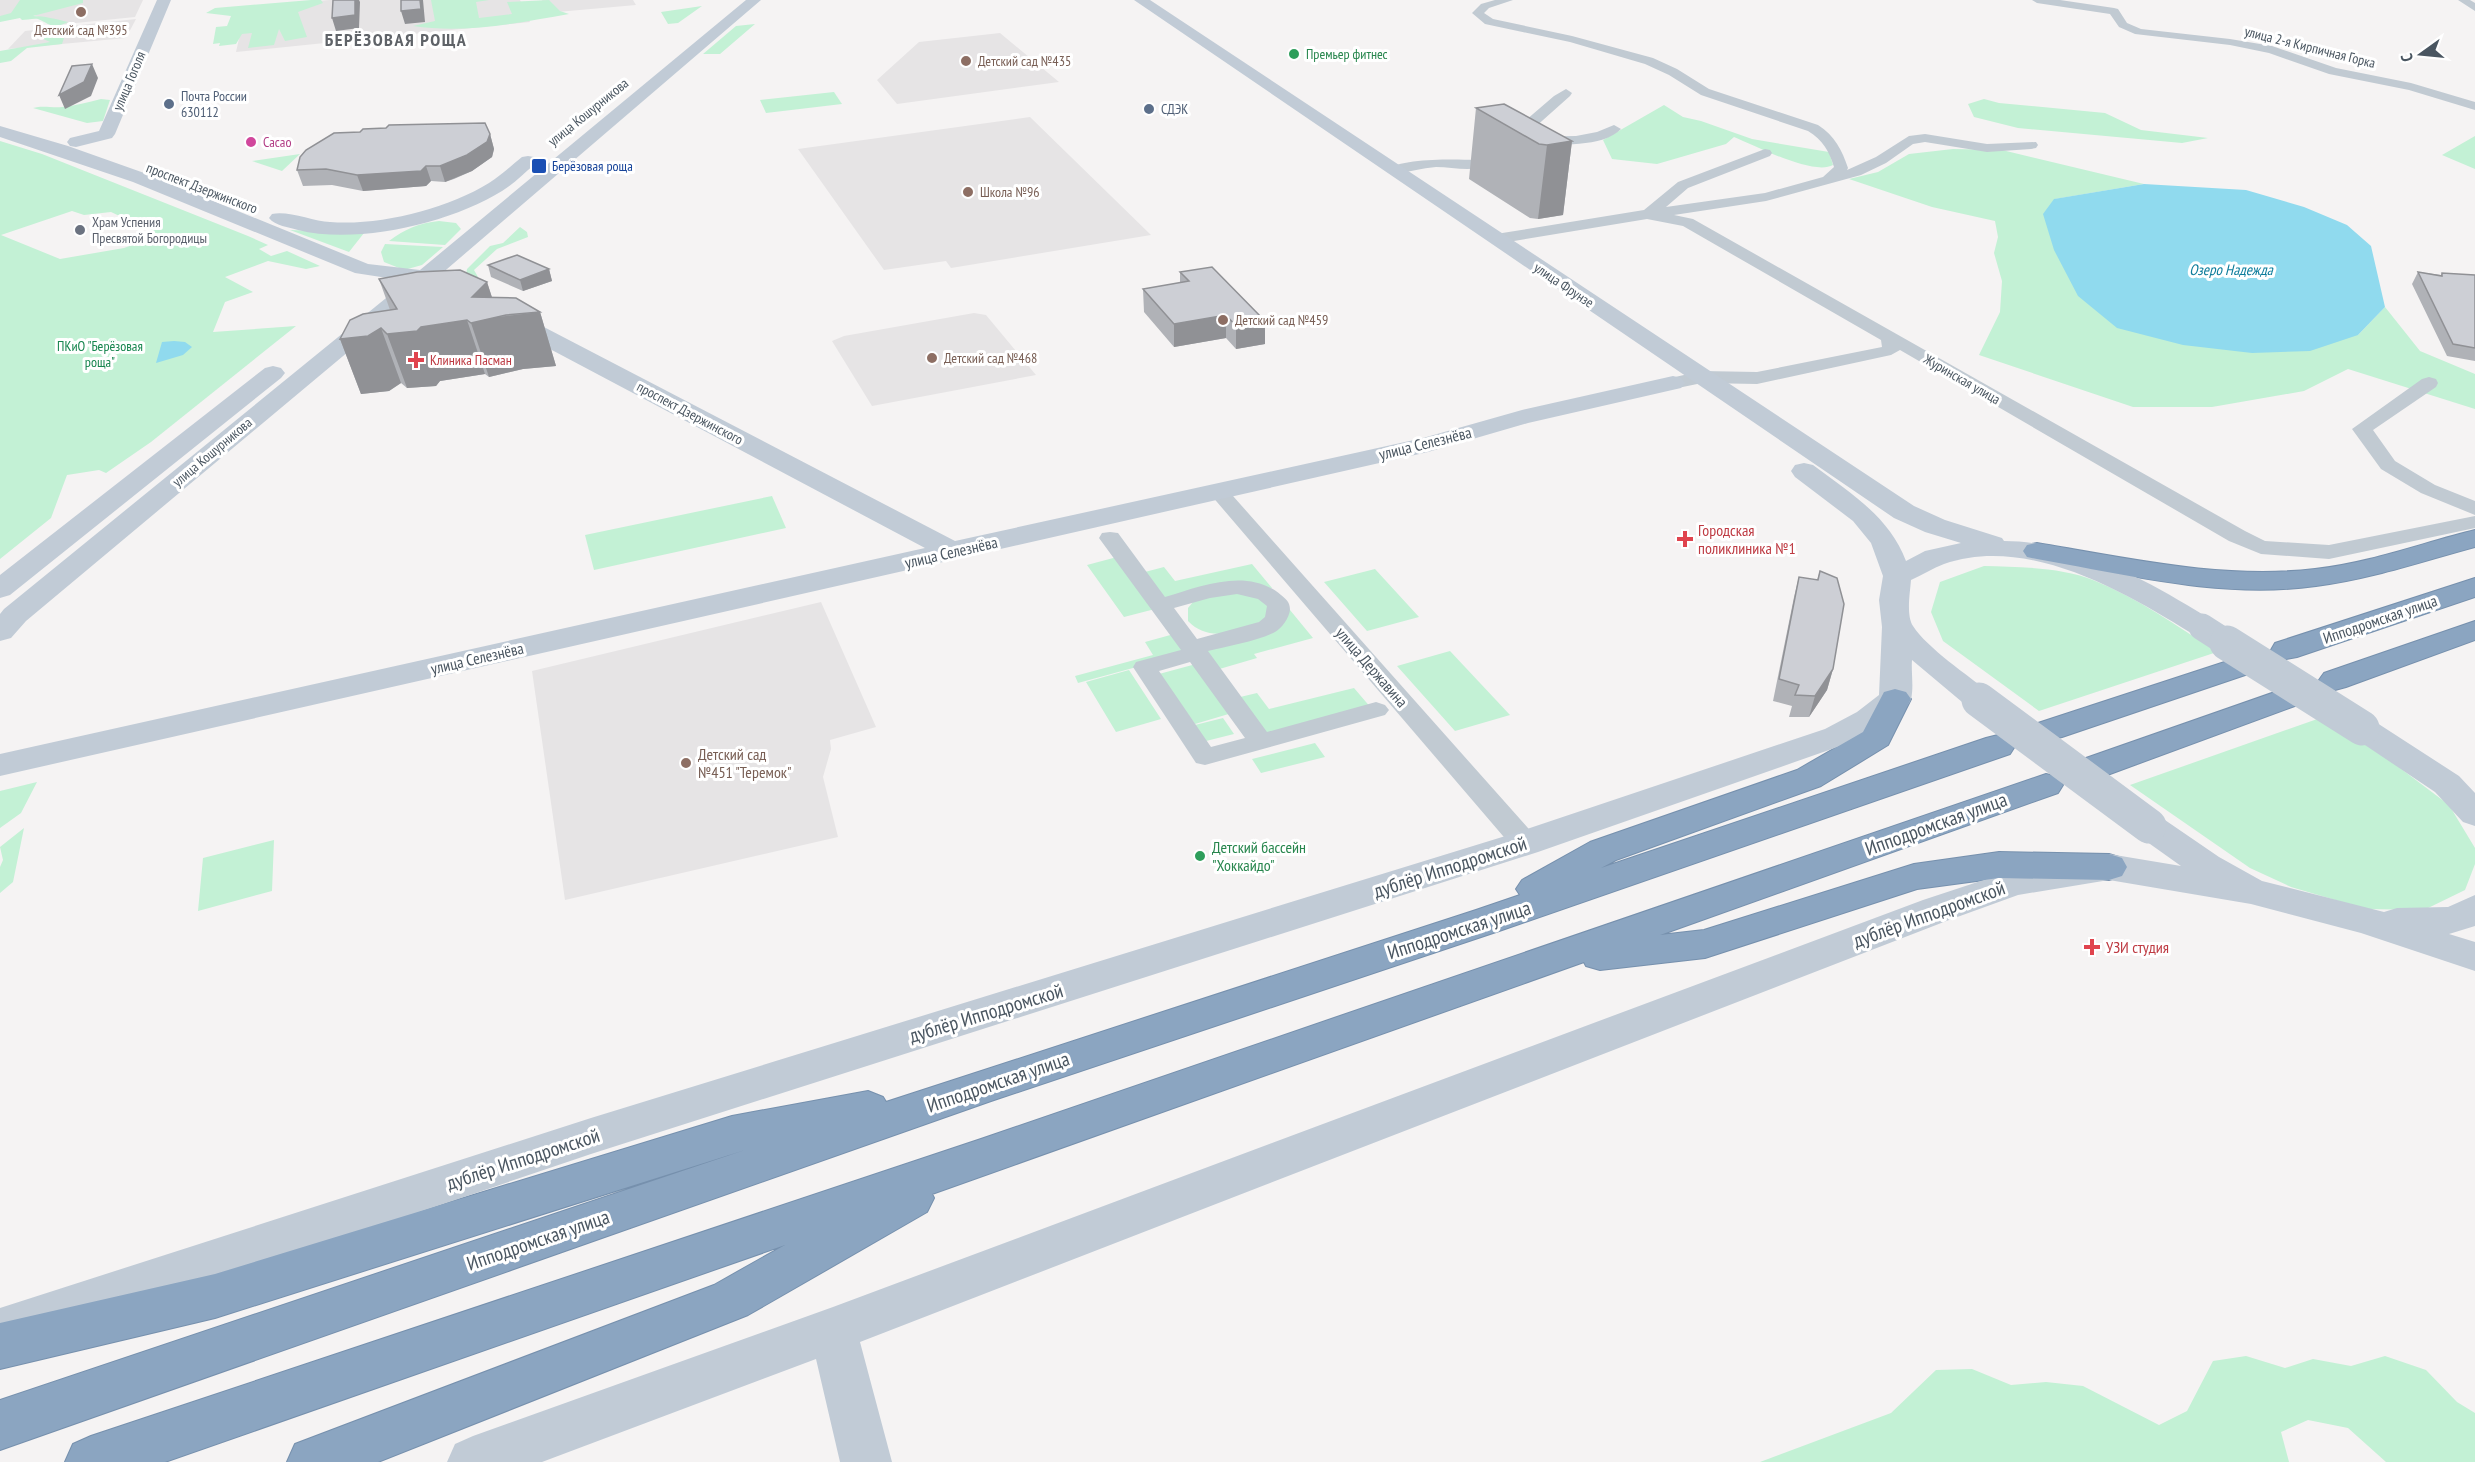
<svg xmlns="http://www.w3.org/2000/svg" width="2475" height="1462" font-family="'PT Sans Narrow',sans-serif">
<style>
.education{fill:#e6e4e5}
.green{fill:#c3f1d5;fill-rule:evenodd}
.water{fill:#90daee}
.lines{fill:none;stroke-linecap:round;stroke-linejoin:round}
.highway-casing{stroke:#7690ad;stroke-width:2}
.street{fill:#c1cad2;fill-rule:evenodd}
.secondary{fill:#c1cbd6;fill-rule:evenodd}
.highway{fill:#8ba5c1;fill-rule:evenodd}
.secondary-bridge-far1{stroke:#c1cbd6;stroke-width:27}
.secondary-bridge{stroke:#c1cbd6;stroke-width:35}
.wall{fill:#b0b2b7}
.shaded-wall{fill:#909195}
.building{fill:#cdcfd5;stroke:#909195;stroke-width:1.5}
.education-dot{fill:#8d6e63;stroke:#fff;stroke-width:2}
.leisure-dot{fill:#2e9e5b;stroke:#fff;stroke-width:2}
.service-dot{fill:#5c6f8a;stroke:#fff;stroke-width:2}
.hotel-dot{fill:#d1479c;stroke:#fff;stroke-width:2}
.transit-dot{fill:#1a4fb4;stroke:#fff;stroke-width:2}
.worship-dot{fill:#6b7280;stroke:#fff;stroke-width:2}
.health-dot{fill:#e0444e;stroke:#fff;stroke-width:2}
.labels{text-anchor:middle;stroke-width:6;stroke-linejoin:round;paint-order:stroke}
.far-education-label{font-size:14px;fill:#785e54;stroke:#fff;text-anchor:start}
.far-street-label{font-size:14px;fill:#4a5661;stroke:#fff}
.far-leisure-label{font-size:14px;fill:#27864d;stroke:#fff;text-anchor:start}
.far-service-label{font-size:14px;fill:#4e5e75;stroke:#fff;text-anchor:start}
.far-hotel-label{font-size:14px;fill:#b23c85;stroke:#fff;text-anchor:start}
.far-transit-label{font-size:14px;fill:#164399;stroke:#fff;text-anchor:start}
.far-worship-label{font-size:14px;fill:#5b616d;stroke:#fff;text-anchor:start}
.far-park-label{font-size:14px;fill:#17864f;stroke:#fff}
.far-health-label{font-size:14px;fill:#be3a42;stroke:#fff;text-anchor:start}
.far-water-label{font-size:15px;font-style:italic;fill:#0c7c9b;stroke:#fff}
.street-label{font-size:16px;fill:#4a5661;stroke:#fff}
.health-label{font-size:16px;fill:#be3a42;stroke:#fff;text-anchor:start}
.education-label{font-size:16px;fill:#785e54;stroke:#fff;text-anchor:start}
.leisure-label{font-size:16px;fill:#27864d;stroke:#fff;text-anchor:start}
.far-district-label{font-size:18px;font-weight:bold;letter-spacing:1.5px;fill:#5f6368;stroke:#fff}
.near-street-label{font-size:20px;fill:#4a5661;stroke:#fff}
</style>
<rect width="100%" height="100%" fill="#f5f3f3"/>
<!-- education -->
<path class="education" d="M0,0H143L135,17L56,25L32,14L0,20Z
M329,0H520L530,22L236,52L246,8Z
M542,0H633L636,5L546,13Z
M136,19L126,38L8,49L25,31Z
M1000,33L1059,82L897,104L877,80L919,42Z
M1030,117L1151,235L951,268L946,261L884,270L798,149Z
M974,313L986,315L1036,375L872,406L832,341L844,336Z
M821,602L876,727L830,740L831,749L823,777L838,837L565,900L532,671Z"/>
<!-- green -->
<path class="green" d="M20,0H83V3L33,16C44,16 56,19 68,22C52,30 50,24 38,19C34,18 26,20 22,20L20,18L0,22V16L11,13Z
M311,0H321L323,3L298,12L307,37L285,41L279,29L274,45L248,48L252,33L242,34L236,44L219,46L220,43L213,44L216,27L227,26L231,16L206,13L215,8Z
M431,0H489L476,2L479,18L512,14L507,2L549,0L560,11L569,14C518,23 464,34 413,26L435,21Z
M702,6L678,23L668,24L661,12Z
M755,24L720,54H703L736,26Z
M51,35H65L62,44L27,48L11,61L0,63V51L50,42L39,37Z
M834,92L842,104L766,113L760,100Z
M101,99L110,100L103,121L87,123L33,108C43,105 51,108 62,107C75,106 88,102 101,99Z
M1984,99L1999,103L2105,113L2141,130L2208,138L2182,143L2018,128L1974,117L1968,104Z
M1664,105L1683,117L1701,121L1752,139L1829,152L1833,165C1813,176 1756,146 1734,137L1726,144L1657,164L1612,159L1603,140Z
M2475,136V169L2442,155Z
M0,141L42,154L248,236L268,245L259,249L271,256L287,251L320,266L306,269L268,261L225,277L253,292L225,302L213,332L296,326L151,442L106,473L99,470L67,475L51,518L0,559ZM72,211L84,215L111,212L160,235L124,248L60,259L1,235Z
M1953,149L2002,150L2144,184L2055,199L2358,335L2385,307L2420,351L2475,374V409L2348,369L2304,391L2212,407H2133L1979,355L2000,312L2002,281L1994,253L1998,237L1995,221L1932,207L1849,179L1878,172L1909,154Z
M300,154L282,171L252,161Z
M439,221L456,223L461,229L445,245L389,241C405,229 419,223 439,221Z
M520,227L527,232L528,237L497,249L474,270L478,277L470,279L466,275L467,269L490,246L503,243Z
M290,230L364,233L349,252Z
M385,244L443,247L422,265L404,270L384,262L381,252Z
M772,496L786,528L594,570L585,535Z
M1117,557L1155,609L1124,617L1087,565Z
M1252,564L1272,588L1162,601L1141,573L1164,567L1175,581Z
M1984,566C2018,567 2061,567 2093,580C2138,598 2177,626 2217,652L2039,711L1943,641L1931,612L1940,582Z
M1375,569L1419,617L1367,631L1324,582Z
M1226,591L1267,598L1270,618C1244,628 1212,646 1188,621V608L1193,602Z
M1290,610L1313,638L1254,654L1257,658L1216,670L1198,652Z
M1174,634L1188,653L1078,683L1075,676L1153,655L1145,642Z
M1450,651L1510,715L1455,731L1397,666Z
M1196,664L1232,713L1195,724L1159,674Z
M1129,670L1161,719L1116,732L1086,682Z
M1354,688L1372,709L1263,740L1236,698L1257,693L1269,709Z
M2323,717L2392,762L2449,805L2475,848V864L2465,890L2424,910L2366,909L2291,887L2250,868L2130,785Z
M1223,718L1234,734L1206,741L1195,725Z
M1315,743L1325,757L1261,773L1252,759Z
M37,782L21,813L0,828V791Z
M24,828L13,882L0,893V867L3,860L0,847Z
M274,840L272,891L198,911L203,858Z
M2246,1356L2285,1368L2313,1359L2351,1366L2385,1356L2426,1370L2457,1402L2475,1413V1462H2386L2348,1428L2308,1420L2281,1432L2289,1462H1760L1891,1413L1936,1370L1972,1369L2011,1385L2046,1382L2083,1386L2159,1425L2187,1411L2213,1361Z"/>
<!-- water -->
<path class="water" d="M2144,184L2246,190L2304,207L2347,225L2371,246L2385,307L2358,335L2310,351L2252,353L2183,345L2117,328L2078,296L2054,250L2043,214L2054,199Z
M174,341L185,342L192,347L183,355L156,363L162,342Z"/>
<g class="lines">
<!-- highway casing -->
<g class="highway-casing">
<path id="highway" d="M2475,530V547C2423,561 2371,579 2316,586C2223,599 2128,575 2037,559L2027,557L2023,551L2027,545L2037,543C2128,558 2222,580 2315,569C2370,563 2422,543 2475,530Z
M2475,578V597L2297,657L2286,659L2275,657L2271,650L2275,643Z
M2475,621V640L2346,687L2335,690L2324,687L2319,680L2324,673Z
M2243,656L2254,658L2259,665L2254,672L2062,737L2050,740L2038,737L2034,730L2038,723Z
M2292,686L2303,689L2308,696L2303,703L2110,774L2098,777L2086,774L2081,766L2086,758Z
M1895,689L1906,692L1911,699L1888,745L1821,786L1616,860L1601,868L1986,738L1998,735L2010,738L2015,746L2010,754L1502,930L991,1101L0,1450V1400L745,1150L215,1318L0,1369V1323L215,1274L732,1116L868,1091L883,1097L886,1102L1476,910L1520,895L1516,889L1522,880L1590,842L1797,770L1863,732L1884,692Z
M2046,774L2058,777L2063,785L2058,793L1660,935L1704,930L1914,864L1999,852L2109,854L2122,858L2127,867L2122,876L2109,880L1999,878L1917,889L1705,958L1600,970L1586,966L1584,962L932,1194L934,1198L927,1212L748,1315L378,1462H287L295,1444L714,1285L785,1245L165,1462H65L73,1444L91,1436L981,1139Z"/>
</g>
<!-- street -->
<path class="street" d="M1495,0H1513L1489,8L1484,13L1493,19L1572,36L1653,58L1677,69L1709,89L1818,125C1835,136 1842,150 1848,168L1847,170L1876,157L1909,136L1925,134L1987,144L2036,142L2038,145L2036,148L2031,149L1987,152L1925,142L1913,144L1886,163L1861,175L1766,201L1674,215L1693,219L2245,531L2265,541L2329,545L2475,516V528L2329,559L2261,554L2229,541L1900,350L1891,355L1757,384L1702,383L1673,389L1666,387L1664,383L1666,379L1702,371L1757,372L1882,347L1881,340L1683,226L1647,219L1496,244L1488,239L1496,234L1644,210L1678,182L1765,149L1770,150L1772,153L1770,156L1688,188L1666,207L1765,193L1823,177L1834,167C1829,151 1823,140 1808,131L1701,95L1669,75L1645,64L1570,42L1485,24L1472,13L1481,4Z
M2032,0H2060L2114,8L2118,9L2127,23L2141,29L2230,39L2272,46L2336,68L2411,83L2475,102V110L2409,90L2329,74L2269,53L2230,45L2135,34L2119,27L2110,14L2037,3Z
M2458,0H2470L2475,3V11Z
M1566,89L1572,93L1570,96L1524,137L1576,136L1597,132L1614,125L1621,129C1603,148 1557,144 1533,145C1523,145 1513,147 1504,145L1502,142L1504,139L1554,96Z
M1497,144L1502,145L1504,148C1500,152 1483,167 1479,168C1465,171 1450,167 1436,167C1422,168 1408,172 1394,174L1387,170C1399,158 1455,159 1474,160L1481,151Z
M2429,377L2436,379L2438,383L2436,387L2373,430L2395,461L2435,485L2475,501V515L2421,493L2381,469L2352,429L2422,379Z
M1218,485L1225,487L1535,836L1539,843L1535,850L1525,853L1515,850L1211,495L1208,491L1211,487Z
M1110,532L1118,533L1165,597C1201,586 1248,567 1281,595C1286,599 1290,602 1290,610C1289,618 1282,628 1275,632C1257,641 1228,646 1208,651L1267,732L1376,702L1385,705L1389,710L1385,715L1205,765L1196,763L1133,667L1136,662L1181,650L1099,538L1102,533ZM1237,594L1258,599L1267,606L1265,617L1259,622L1197,639L1174,608L1210,598ZM1190,662L1245,738L1211,747L1159,671Z"/>
<!-- secondary -->
<path class="secondary" d="M157,0H171L115,134L112,138L76,147L70,146L67,142L70,138L99,131Z
M746,0H761L440,275L450,278L453,283L450,288L442,289L428,285L26,621L11,638L0,641V614L4,609L407,281L355,273L133,182L0,137V126L68,146L147,174L368,264L420,270Z
M1134,0H1150L1914,506L1945,520L2002,538L2004,541C2068,541 2134,573 2187,605C2198,612 2210,617 2217,627L2213,633L2202,636L2191,633C2123,591 2027,535 1944,564C1933,568 1922,575 1911,580C1910,593 1906,615 1913,626C1927,648 1969,676 1990,693L1995,700L1990,707L1979,710L1968,707L1912,660C1911,671 1914,688 1911,699C1906,715 1863,735 1849,743L1538,852L591,1154L0,1354V1308L591,1118L1512,834L1825,729L1857,712L1879,695L1882,627L1879,600L1883,576L1871,543L1853,521L1795,477L1791,471L1795,465L1804,463L1813,465C1850,493 1889,516 1906,561L1925,551L1961,543L1925,532L1894,518Z
M528,156L534,157L537,161L534,165C524,173 514,184 502,191C451,223 357,245 298,230C289,227 275,226 269,218L272,214C287,210 313,221 330,222C380,226 447,209 489,183C501,175 511,166 522,157Z
M509,311L517,313L955,541L1423,438L1522,410L1673,376L1681,378L1685,383L1681,388L1528,423L1428,452L0,776V754L925,548L501,323L498,318L501,313Z
M273,366L281,368L285,373L281,378L10,595L0,598V575L265,368Z
M2362,718L2374,721L2459,776L2475,793V826L2463,822L2435,792L2350,735L2346,728L2350,721Z
M2149,814L2162,818L2219,857L2262,881L2384,912L2397,908L2448,907L2475,895V926L2449,934L2475,942V971L2361,933L2251,904L2109,880L2018,895L1949,920L860,1342L892,1462H840L816,1359L542,1462H447L455,1444L473,1436L833,1307L1923,900L2014,870L2109,854L2181,866L2136,834L2131,826L2136,818Z"/>
<!-- highway -->
<use href="#highway" class="highway"/>
<!-- secondary-bridge-far1 -->
<path class="secondary-bridge-far1" d="M2202,627L2230,645"/>
<!-- secondary-bridge -->
<path class="secondary-bridge" d="M2227,643L2362,728
M1979,700L2149,826"/>
</g>
<!-- wall -->
<path class="wall" d="M1476,108L1572,141L1563,215L1538,219L1530,218L1469,179Z
M490,134L494,149L492,157L472,171L454,179L445,182L431,181L426,186L363,191L332,185L303,186L297,170Z
M488,265L549,269L552,281L523,291L491,277Z
M1180,272L1265,344L1236,349L1226,338L1174,347L1144,312L1143,289L1180,283Z
M2418,272L2441,275L2442,273L2475,275V361L2447,356L2412,284Z
M379,279L487,282L492,297L540,312L556,366L523,369L489,377L485,374L440,381L436,386L407,388L401,383L389,391L361,394L340,339L390,310Z
M1820,571L1833,669L1827,690L1809,717H1789L1792,706L1773,701L1794,597L1799,577L1817,580Z"/>
<!-- shaded-wall -->
<path class="shaded-wall" d="M355,0H359L360,2L359,28L336,31L332,18Z
M420,0H423L425,22L405,24L401,11Z
M92,64L98,78L91,96L65,109L59,95Z
M490,134L494,149L492,157L472,171L445,182L440,166Z
M1572,141L1563,215L1538,219L1547,145Z
M426,166L431,181L426,186L363,191L357,175Z
M549,269L552,281L523,291L520,280Z
M487,282L498,317L540,312L556,366L523,369L489,377L471,323L472,297Z
M1226,315V338L1174,347V324Z
M467,320L485,374L440,381L436,386L407,388L387,334L421,327Z
M1265,321V344L1236,349V326Z
M381,328L401,383L389,391L361,394L340,339Z
M1833,669L1827,690L1809,717L1815,696Z"/>
<!-- building -->
<path class="building" d="M333,0H355V15L332,18Z
M401,0H420L421,9L401,11Z
M92,64L84,82L59,95L72,66Z
M1504,104L1572,141L1547,145L1539,144L1476,108Z
M485,123L490,134L487,142L467,155L440,166H426L421,171L357,175L326,169L297,170L300,157L306,150L334,133L360,132L363,129L386,128L389,125Z
M517,255L549,269L520,280L488,265Z
M1212,267L1265,321L1236,326L1226,315L1174,324L1143,289L1189,281L1180,272Z
M460,270L487,282L472,297L516,298L540,312L506,315L471,323L467,320L421,327L417,331L387,334L381,328L368,336L340,339L350,320L363,314L397,309L379,279L417,272Z
M2418,272L2442,276V273L2475,275V348L2453,344Z
M1820,571L1837,578L1844,604L1833,669L1815,696L1795,695L1799,685L1779,679L1799,577L1818,580Z"/>
<!-- markers -->
<g class="education-dot">
<circle cx="81" cy="12" r="6"/>
<circle cx="966" cy="61" r="6"/>
<circle cx="968" cy="192" r="6"/>
<circle cx="1223" cy="320" r="6"/>
<circle cx="932" cy="358" r="6"/>
<circle cx="686" cy="763" r="6"/>
</g>
<g class="leisure-dot">
<circle cx="1294" cy="54" r="6"/>
<circle cx="1200" cy="856" r="6"/>
</g>
<g class="service-dot">
<circle cx="169" cy="104" r="6"/>
<circle cx="1149" cy="109" r="6"/>
</g>
<circle class="hotel-dot" cx="251" cy="142" r="6"/>
<rect class="transit-dot" x="531" y="158" width="16" height="16" rx="3"/>
<circle class="worship-dot" cx="80" cy="230" r="6"/>
<g class="health-dot">
<path d="M413 351h6v6h6v6h-6v6h-6v-6h-6v-6h6z"/>
<path d="M1682 530h6v6h6v6h-6v6h-6v-6h-6v-6h6z"/>
<path d="M2089 938h6v6h6v6h-6v6h-6v-6h-6v-6h6z"/>
</g>
<g class="labels">
<!-- far-education labels -->
<g class="far-education-label">
<text x="81" y="35" text-anchor="middle">Детский сад №395</text>
<text x="978" y="66">Детский сад №435</text>
<text x="980" y="197">Школа №96</text>
<text x="1235" y="325">Детский сад №459</text>
<text x="944" y="363">Детский сад №468</text>
</g>
<!-- far-street labels -->
<g class="far-street-label">
<text transform="translate(2310 47) rotate(14)" y="5">улица 2-я Кирпичная Горка</text>
<text transform="translate(129 81) rotate(-67)" y="5">улица Гоголя</text>
<text transform="translate(588 112) rotate(-39)" y="5">улица Кошурникова</text>
<text transform="translate(202 188) rotate(21)" y="5">проспект Дзержинского</text>
<text transform="translate(1564 285) rotate(34)" y="5">улица Фрунзе</text>
<text transform="translate(1962 379) rotate(30)" y="5">Журинская улица</text>
<text transform="translate(690 413) rotate(28)" y="5">проспект Дзержинского</text>
<text transform="translate(212 452) rotate(-40)" y="5">улица Кошурникова</text>
</g>
<!-- far-leisure labels -->
<g class="far-leisure-label">
<text x="1306" y="59">Премьер фитнес</text>
</g>
<!-- far-service labels -->
<g class="far-service-label">
<text x="181" y="101">Почта России<tspan x="181" dy="16">630112</tspan></text>
<text x="1161" y="114">СДЭК</text>
</g>
<!-- far-hotel labels -->
<g class="far-hotel-label">
<text x="263" y="147">Cacao</text>
</g>
<!-- far-transit labels -->
<g class="far-transit-label">
<text x="552" y="171">Берёзовая роща</text>
</g>
<!-- far-worship labels -->
<g class="far-worship-label">
<text x="92" y="227">Храм Успения<tspan x="92" dy="16">Пресвятой Богородицы</tspan></text>
</g>
<!-- far-park labels -->
<g class="far-park-label">
<text x="100" y="351">ПКиО "Берёзовая<tspan x="100" dy="16">роща"</tspan></text>
</g>
<!-- far-health labels -->
<g class="far-health-label">
<text x="430" y="365">Клиника Пасман</text>
</g>
<!-- far-water labels -->
<g class="far-water-label">
<text x="2231" y="275">Озеро Надежда</text>
</g>
<!-- street labels -->
<g class="street-label">
<text transform="translate(1425 443) rotate(-14)" y="6">улица Селезнёва</text>
<text transform="translate(951 552) rotate(-13)" y="6">улица Селезнёва</text>
<text transform="translate(2380 619) rotate(-19)" y="6">Ипподромская улица</text>
<text transform="translate(477 658) rotate(-13)" y="6">улица Селезнёва</text>
<text transform="translate(1372 667) rotate(49)" y="6">улица Державина</text>
</g>
<!-- health labels -->
<g class="health-label">
<text x="1698" y="536">Городская<tspan x="1698" dy="18">поликлиника №1</tspan></text>
<text x="2106" y="953">УЗИ студия</text>
</g>
<!-- education labels -->
<g class="education-label">
<text x="698" y="760">Детский сад<tspan x="698" dy="18">№451 "Теремок"</tspan></text>
</g>
<!-- leisure labels -->
<g class="leisure-label">
<text x="1212" y="853">Детский бассейн<tspan x="1212" dy="18">"Хоккайдо"</tspan></text>
</g>
<!-- far-district labels -->
<g class="far-district-label">
<text x="396" y="46">БЕРЁЗОВАЯ РОЩА</text>
</g>
<!-- near-street labels -->
<g class="near-street-label">
<text transform="translate(1936 824) rotate(-20)" y="7">Ипподромская улица</text>
<text transform="translate(1450 867) rotate(-18)" y="7">дублёр Ипподромской</text>
<text transform="translate(1929 914) rotate(-20)" y="7">дублёр Ипподромской</text>
<text transform="translate(1459 930) rotate(-18)" y="7">Ипподромская улица</text>
<text transform="translate(986 1013) rotate(-17)" y="7">дублёр Ипподромской</text>
<text transform="translate(998 1082) rotate(-19)" y="7">Ипподромская улица</text>
<text transform="translate(523 1159) rotate(-18)" y="7">дублёр Ипподромской</text>
<text transform="translate(538 1240) rotate(-19)" y="7">Ипподромская улица</text>
</g>
</g>
<!-- north arrow -->
<g transform="translate(2421 54) rotate(255)" stroke="#ffffff" stroke-width="4.5" paint-order="stroke">
<path d="M0-4.5L10 22L0 15L-10 22Z" fill="#4a5661"/>
<text y="-9" font-size="16" font-weight="bold" text-anchor="middle" fill="#4a5661">С</text>
</g>
</svg>
